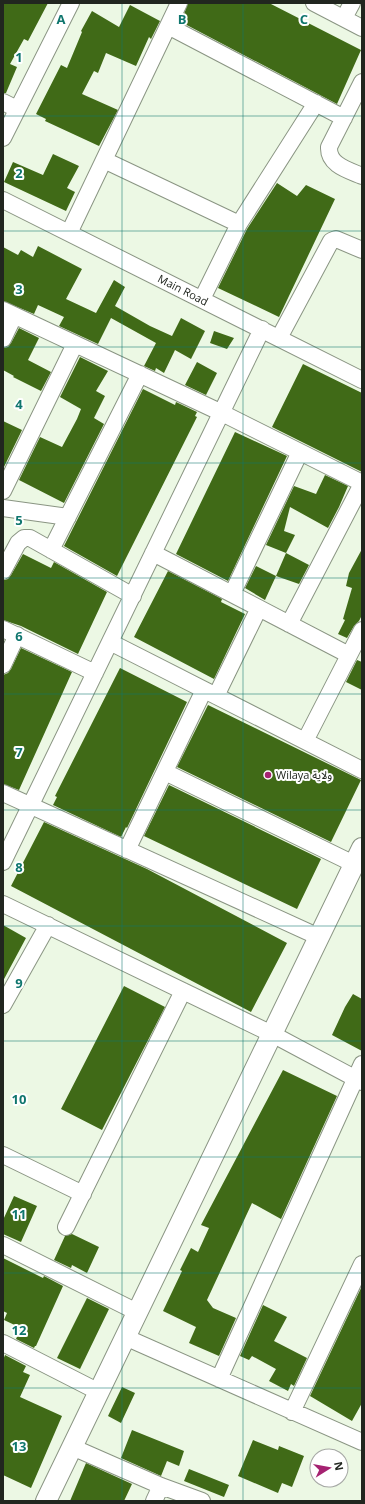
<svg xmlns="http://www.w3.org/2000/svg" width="365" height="1504" font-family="'Open Sans','Noto Sans Arabic',sans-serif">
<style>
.building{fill:#406a17}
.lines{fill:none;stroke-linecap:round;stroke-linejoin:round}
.minor-casing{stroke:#8a9583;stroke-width:18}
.tertiary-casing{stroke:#8a9583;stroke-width:22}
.minor{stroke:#fff;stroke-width:16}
.tertiary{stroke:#fff;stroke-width:20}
.grid{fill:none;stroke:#0f766e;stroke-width:1;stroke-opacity:0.55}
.poi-dot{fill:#a52271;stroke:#fff;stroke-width:1.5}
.labels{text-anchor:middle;stroke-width:4;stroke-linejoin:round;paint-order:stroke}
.street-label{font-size:11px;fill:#21261f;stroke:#fff}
.poi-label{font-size:11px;fill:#21261f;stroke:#fff;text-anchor:start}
.grid-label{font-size:13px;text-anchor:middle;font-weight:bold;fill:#0f766e;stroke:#fff;stroke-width:4;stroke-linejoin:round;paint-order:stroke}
</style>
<rect width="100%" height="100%" fill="#ecf8e4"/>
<!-- building -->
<path class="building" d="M3,3H48L28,41L24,39L10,64L17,67L6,93H3Z
M188,3H269L361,50L337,104L181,22Z
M130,5L160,21L151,39L149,37L136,66L106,53L98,73L94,71L82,94L118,110L99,146L45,121L46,119L36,114L61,65L67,68L82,32L81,31L92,11L119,27Z
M53,154L79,166L67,188L75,192L66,211L4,182L13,162L43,175Z
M277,183L297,196L306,185L335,199L279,317L218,288L247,229Z
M38,246L82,269L66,299L96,313L114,280L125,287L115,306L150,326L172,336L181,318L205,331L191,359L175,350L164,373L156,368L155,371L144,366L156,343L111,318L98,344L59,326L64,317L38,305L34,314L3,301V247L18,255L21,250L33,257Z
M19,328L39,338L28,360L51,372L41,391L13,377L14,376L3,370V348L8,347L11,343Z
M214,331L234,338L227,349L210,343Z
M80,357L108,371L96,391L105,396L94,418L104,424L64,503L19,480L40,437L62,447L77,419L81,409L60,397Z
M197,362L217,373L206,395L185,385Z
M303,364L362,393V472L272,427Z
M143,389L175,405L176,402L197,412L195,416L197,417L117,576L64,546Z
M3,421L22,430L3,469Z
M235,432L287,456L228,581L176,554Z
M325,475L348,486L339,507L328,528L290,507L284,531L295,535L286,553L266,545L294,486L316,494Z
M362,549V615L359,621L354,626L347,638L338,634L345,620L343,619L352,588L346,586L349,573Z
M286,553L309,565L299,584L276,576Z
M23,554L51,568L54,562L107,592L78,654L21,626L3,620V583L4,580L8,579L11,575Z
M256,566L276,576L265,600L245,588Z
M168,571L222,599L221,602L245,614L214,679L134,637Z
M21,648L72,672L19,790L3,784V675L8,673L11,669Z
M357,660L362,662V690L346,682Z
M120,668L187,702L127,828L126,827L121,837L53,805L57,797L55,796Z
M208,705L361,780L331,842L177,767Z
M169,785L321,859L297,909L144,836Z
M44,822L147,869L287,943L251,1012L11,886Z
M3,925L26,938L3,981Z
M124,986L165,1007L102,1130L61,1109Z
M353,994L362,999V1051L332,1035L345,1007Z
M283,1070L337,1096L281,1219L252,1203L207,1300L213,1308L236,1318L219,1356L189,1343L196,1327L163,1311L182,1271L180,1270L191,1248L198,1252L209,1228L201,1225Z
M14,1196L37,1206L21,1242L3,1234V1220Z
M72,1234L99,1247L87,1273L72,1265L71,1268L54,1260L65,1236Z
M3,1258L43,1278L44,1276L63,1286L36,1346H35L34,1348L16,1339L21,1328L4,1320L7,1313L3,1311Z
M362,1286V1403L352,1421L310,1396Z
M87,1298L109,1309L80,1369L57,1358Z
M263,1305L287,1317L274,1341L307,1358L294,1386L291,1384L288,1391L269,1381L276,1369L252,1356L249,1360L240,1356Z
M5,1355L26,1366L23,1372L30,1375L20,1397L62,1416L31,1488L3,1475V1360Z
M122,1387L135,1393L121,1423L108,1416Z
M132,1430L184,1451L179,1466L167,1461L161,1476L121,1458Z
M253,1440L278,1450L279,1446L304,1456L292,1487L282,1483L278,1493L238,1476Z
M86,1463L132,1484L124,1501H70Z
M189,1469L229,1485L224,1497L184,1481Z"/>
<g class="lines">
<!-- minor casing -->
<g class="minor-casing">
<path id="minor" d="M314,3L362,28
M344,18L352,3
M168,26L344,118
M362,82L329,147C328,165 348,170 362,176
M3,102L17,109
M3,138L71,3
M104,160L239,224
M3,200L362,380
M69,233L179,3
M202,299L239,224L316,103
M3,310L222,413L362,483
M279,338L331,241L336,239L362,250
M3,339L14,316
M3,491L75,344
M3,508L68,517
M51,550L140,374
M153,553L349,655
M3,571L18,543L24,538H30L133,596
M232,594L300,452
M289,624L362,484
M3,629L95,673
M110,642L362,770
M3,665L17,635
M216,696L259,608
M305,741L362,630
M165,772L354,864
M3,793L319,937
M127,850L204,690
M3,862L262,329
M3,904L272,1034L362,1082
M3,1005L48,925
M3,1155L83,1194
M66,1227L183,991
M3,1245L137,1312
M125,1337L362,1442
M3,1343L99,1392
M219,1379L362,1064
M292,1412L362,1264
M72,1447L161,1486L202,1501
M154,1501L161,1486"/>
</g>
<!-- tertiary casing -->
<g class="tertiary-casing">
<path id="tertiary" d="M46,1501L362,848"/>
</g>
<!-- minor -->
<use href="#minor" class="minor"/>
<!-- tertiary -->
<use href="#tertiary" class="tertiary"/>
</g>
<!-- grid -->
<path class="grid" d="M122,3V1501M243,3V1501M3,116H362M3,231H362M3,347H362M3,463H362M3,578H362M3,694H362M3,810H362M3,926H362M3,1041H362M3,1157H362M3,1273H362M3,1388H362"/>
<!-- markers -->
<circle class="poi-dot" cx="268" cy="775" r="4"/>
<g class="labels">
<!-- street labels -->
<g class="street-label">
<text transform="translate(183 290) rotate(27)" y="4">Main Road</text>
</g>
<!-- poi labels -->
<g class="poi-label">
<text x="276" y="779">Wilaya ولاية</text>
</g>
</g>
<g class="grid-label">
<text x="61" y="24">A</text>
<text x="182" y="24">B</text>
<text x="304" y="24">C</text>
<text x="19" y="62">1</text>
<text x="19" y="178">2</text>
<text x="19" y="294">3</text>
<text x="19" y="409">4</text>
<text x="19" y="525">5</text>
<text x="19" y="641">6</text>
<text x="19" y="757">7</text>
<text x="19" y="872">8</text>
<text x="19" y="988">9</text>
<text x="19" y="1104">10</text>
<text x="19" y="1219">11</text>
<text x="19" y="1335">12</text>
<text x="19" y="1451">13</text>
</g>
<!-- border -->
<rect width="365" height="1504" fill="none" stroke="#21261f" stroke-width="8"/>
<!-- north arrow -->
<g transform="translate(329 1468) rotate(79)"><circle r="19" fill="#ffffff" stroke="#a6a8a5"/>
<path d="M0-3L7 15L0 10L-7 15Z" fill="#a52271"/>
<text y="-6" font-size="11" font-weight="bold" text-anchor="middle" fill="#21261f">N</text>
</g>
</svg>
